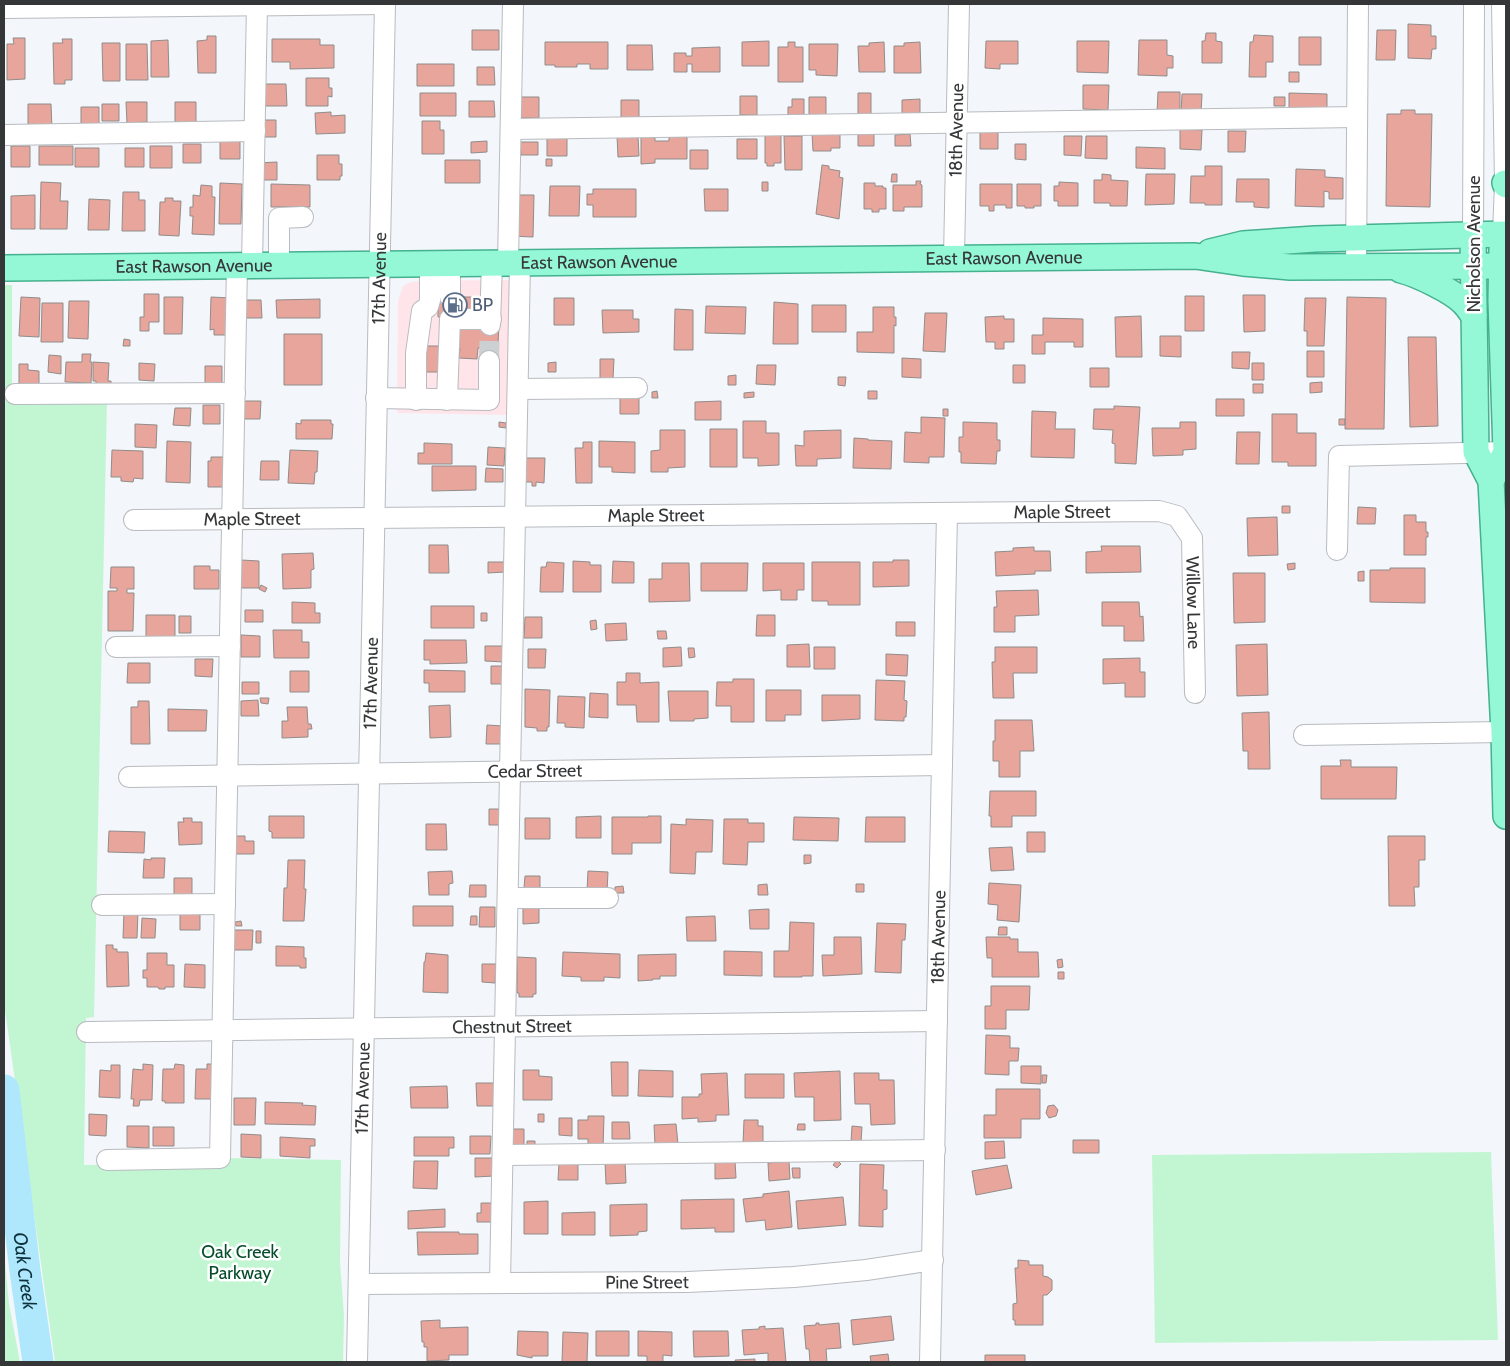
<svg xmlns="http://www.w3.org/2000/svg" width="1510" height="1366" font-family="Cabin,sans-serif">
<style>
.commercial{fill:#ffe4e9}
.green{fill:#c2f6d3}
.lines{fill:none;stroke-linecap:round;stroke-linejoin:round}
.river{stroke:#afe8fc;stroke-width:31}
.building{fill:#e7a59b;stroke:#918c8b}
.minor-tunnel{stroke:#cdd0d3;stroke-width:20;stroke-dasharray:20 10;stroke-linecap:butt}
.minor-casing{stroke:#b8bbbf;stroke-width:22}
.major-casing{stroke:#45b18e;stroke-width:28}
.minor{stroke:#fff;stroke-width:20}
.major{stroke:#94f8d7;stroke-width:25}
.labels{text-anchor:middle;stroke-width:5;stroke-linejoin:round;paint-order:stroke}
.street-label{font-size:18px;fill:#353638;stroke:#fff}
.service-label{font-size:18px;fill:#4e5e75;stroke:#fff;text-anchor:start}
.park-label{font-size:18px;fill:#054d2b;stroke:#fff}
.water-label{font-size:19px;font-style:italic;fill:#0e313c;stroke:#fff}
</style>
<rect width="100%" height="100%" fill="#f3f6fa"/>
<!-- commercial -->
<path class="commercial" d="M513,280L511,415L397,413L398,301L403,286L408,283L419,281Z"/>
<!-- green -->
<path class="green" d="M4,285H12V401L107,400L94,1017L86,1018L84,1165L225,1164V1158L341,1160L340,1262L344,1316L343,1362H55L4,1003Z
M1491,1152L1498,1340L1155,1343L1152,1155Z
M4,1252L9,1304L20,1362H4Z"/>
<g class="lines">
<!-- river -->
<path class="river" id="s1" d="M4,1090L25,1271L38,1362"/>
</g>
<!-- building -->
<path class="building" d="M1408,24L1431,25V36H1436V49H1432L1431,59L1408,58Z
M472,30H499V50H472Z
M1377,30H1396L1395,60H1376Z
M1206,33H1216V41L1222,42V63H1202V41H1205Z
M1254,35L1273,36V62H1266V77H1249L1250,42H1253Z
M207,36H216V73H198L197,41L207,40Z
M1299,37H1321V65H1299Z
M13,38H25V79L7,80V44H14Z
M62,39H72V80H65V84H54L53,43H63Z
M272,39H320V45H334V68L290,69V62H272Z
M168,40L169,77H151V41Z
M1139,40H1167V55L1173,56V68H1167V76L1138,75Z
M769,41V66H742V42Z
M986,41H1018V64H1000V69L985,68Z
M1077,41H1109L1108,73L1077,72Z
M545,42H608V69H590V64H577V67H555V65H545Z
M788,42H795V47H803V82H778V47H788Z
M884,42L885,72H859L858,46H869V43Z
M920,42L921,73H894V46H904V43Z
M102,43H120V81H103Z
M126,44H147L148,80H126Z
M809,44H838L837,76L816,75V70H809Z
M627,45H652L653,70H627Z
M720,47V72H692V64H687V72H674V53H686V56H692V48Z
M417,64H454V86H417Z
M477,67H494L495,85H477Z
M1289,72H1299V82H1289Z
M306,78H329V88H332V97L328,96V106H306Z
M264,84H286L287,106H264Z
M1083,85H1109L1108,110L1083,109Z
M1158,92H1180V114L1157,113Z
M420,93H456V116H420Z
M858,93H871V114H858Z
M1289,93L1327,94V113H1289Z
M1182,94H1202L1201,114L1181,113Z
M740,96H757V115H740Z
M520,97H539V118H521Z
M809,97H826V117H809Z
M1274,97H1285V106H1274Z
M792,99H804V117H788V107H792Z
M920,99V115H902V100Z
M621,100H639V119H621Z
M469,101H494L495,117H469Z
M126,102H147V122L127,123Z
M175,102H196V123H175Z
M28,104H51L52,129H28Z
M102,104H119V121H102Z
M81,107H99V125H81Z
M1401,110H1415V114H1432L1430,207L1386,206L1387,114H1401Z
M331,112V116L345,115V133L316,134L315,113Z
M259,120H276V137H259Z
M422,121H440V130H444V154H422Z
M1180,129L1202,130L1201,150L1180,149Z
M1228,131H1246L1245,152H1228Z
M840,132V148H831V151H813L812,133Z
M980,132H998V149H980Z
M669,133H687V159H655V163L641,164V135H655V141H669Z
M765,133H781V163H774V166H767V163H765Z
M874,133V146H858V134Z
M910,134L911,146H895V135Z
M617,136H638L639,156L618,157Z
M784,136H802V170H785Z
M1064,136H1082L1081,156L1064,155Z
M1086,136H1107V159L1085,158Z
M547,137H567V156H547Z
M737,139H757V159H737Z
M220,140H240V159H220Z
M487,141V152L471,153V142Z
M520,142H538V155H521Z
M183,144H201V163H183Z
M1015,144H1026V160L1015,159Z
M11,146H30V167H11Z
M39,146H73V165H39Z
M150,146H172V168H150Z
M1136,147L1165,148V169L1136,168Z
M75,148H99V167H75Z
M125,148H144V167H125Z
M690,150H708V169H690Z
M317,155H339V164H342V176H340V180H317Z
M546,159H552V166H546Z
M445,160H480V183H445Z
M277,162V180H256V163Z
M822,165L829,166V169L840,171L839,177L843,178L839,219L816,214Z
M1205,166H1222V205H1205V203H1190L1191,176H1205Z
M1296,169L1325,170V177L1343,178V199H1329V192L1324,191V207L1295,206Z
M892,174H897V182H891Z
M1102,174L1111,175V180L1128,181L1127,206H1110V203H1094V180H1102Z
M1146,174H1175L1174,204L1145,205Z
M1237,179H1269V208L1254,207V202H1236Z
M916,181H921L920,184L922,185V207H904V211H893V185H916Z
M41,182L61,183L60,201H68L67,229H40Z
M762,182H768V191H762Z
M1059,182L1078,183V206H1058V201H1054V186H1059Z
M220,183L242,184L241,224H219Z
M864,183H875V186H883V188H886V209H879V212H872V209H864Z
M271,184L310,185V207H271Z
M980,184H1012V208H1006V205H994V211H989V206H980Z
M1017,184H1041V206H1034V208H1025V206H1017Z
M201,185L212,186V197H215L214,235L192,234L193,216H190V207H193V195L200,196Z
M550,186H580L579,216H549Z
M593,189H636V217H593V205H587V194H593Z
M704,189H728V211H705Z
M123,192H139V200H145V231H122Z
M35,195V229H11V196Z
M512,195H534L533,237L510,236Z
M165,198H173V201H181L179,236L159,235L160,202H165Z
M89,199L110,200L109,230H88Z
M144,294H159V322H149V331H140V317H144Z
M1243,295H1265V331L1244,332Z
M1185,296H1204V331H1185Z
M21,297L40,298L39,337L19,336Z
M164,297H183L182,334H164Z
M211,297L231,298L230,335H214V329L210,330Z
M438,297H476V317H438Z
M1347,297L1386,298L1384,429H1345Z
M554,298H574V325H554Z
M1305,298H1326L1324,346H1307V331H1304Z
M320,299V318H277L276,300Z
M245,300H261L262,318H246Z
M69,301H89L88,339L68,338Z
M774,302L798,304V344H773Z
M42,303H63V342H41Z
M812,305H846V332H812Z
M706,306L746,307L745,334L705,333Z
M873,307H894V317H896V326L894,325V353L857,352V332H873Z
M675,309L693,310V350H674Z
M602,310H633V319H639V332L603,333Z
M925,313H947L945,352L923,351Z
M1004,316V319H1014V342H1004V349H995V342H986L985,317Z
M1141,316L1142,357H1116L1115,317Z
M1043,318L1083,319V347H1074V342H1045V354H1032V335H1043Z
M458,324L499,325L497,361H485L486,348H478L477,359L459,358L460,348H457Z
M284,334H322V385H284Z
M1160,336H1181V357L1160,356Z
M1408,337H1436L1438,426L1410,427Z
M124,339L130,340V346H123Z
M420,346H440L439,372H420Z
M1307,351H1324V377H1307Z
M1232,352H1250L1249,369L1232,368Z
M82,354H91L90,362H92L91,383L65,382L66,362H82Z
M49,355L61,356V374L48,372Z
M902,358L921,359V378L902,377Z
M600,359H614L613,379H600Z
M93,362L109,363L108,381H111V387H96V381H93Z
M556,362V372H548V363Z
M139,363L155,364L154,381L139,380Z
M1252,363H1264V380H1252Z
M19,364H28V370L39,371V388L19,387Z
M757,365H776L775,385L756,384Z
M1013,365H1025V383H1013Z
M205,366H222V385H205Z
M1090,368H1109V387H1090Z
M736,375V385H728V376Z
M838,377H846L845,386L838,385Z
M1322,382V392L1310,393V383Z
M1253,384H1263V393H1253Z
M657,391L658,398H652V392Z
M868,391H877V399H868Z
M754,392V397L744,398V393Z
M620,395H639V414H620Z
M1216,399H1244V416H1216Z
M244,401H261L260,419H243Z
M721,401V420H695V402Z
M203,405H220V424H203Z
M1114,406L1140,407L1136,464L1115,463V444L1112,443L1113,430L1093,429L1094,409H1114Z
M175,408H191L190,426L173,425Z
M943,409H948V416H943Z
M1032,411L1056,412L1055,429H1075L1074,458L1031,457Z
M1272,414H1297V433H1316V466H1288V462H1272Z
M921,417L945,418L944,457H929V463L904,462L905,432L921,433Z
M1339,419H1345V425H1339Z
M301,420H331V424H333L332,439H296V423L301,424Z
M743,421H766V433H779V465L758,466V458H743Z
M499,422L506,423V428L499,427Z
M963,422L997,423V440H1000V451H997L996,464L961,463V452H959V437H963Z
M1180,422H1196V449L1183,450V455L1153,456L1152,428H1180Z
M135,424L157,425L156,448L135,447Z
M710,429H737V467H710Z
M660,430H685V467L668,468V472H651V451L660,450Z
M841,430V458L817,459V466H796L795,445L804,446V431Z
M1237,432H1260L1259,464H1236Z
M854,438L868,439V440L892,441L891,469L853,468Z
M167,441L191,442L190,483L166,482Z
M599,441L635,442V473L612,472V467H599Z
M583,442H592V483H576L575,448H583Z
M424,443L452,444V464H418V453H424Z
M488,447L505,448L504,466L487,465Z
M112,450L143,451V479L134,478L133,482L121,481V477H111Z
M290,450L318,451L317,472H315L314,484L288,483Z
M211,457H228V487H208V461H211Z
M523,458H545L544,483L536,482V486H532V482H522Z
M261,461H279V480H260Z
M432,466H476V490L432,491Z
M486,468L503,469V482H485Z
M1282,506H1290V513H1282Z
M1358,507L1376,508L1375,524H1357Z
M1404,515H1416V522H1426V532H1428V537H1426V555H1404Z
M1277,517L1278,555L1248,556L1247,518Z
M429,545H448L449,573H429Z
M1101,546H1140L1141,572L1086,573V552L1102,551Z
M1034,547V551H1050L1051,571H1035V574L996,576L995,552L1013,551V548Z
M313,553L314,569L311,570V588L283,589L282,554Z
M241,560L259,561V588H241Z
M893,560H909V586L873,587V562H893Z
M573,561L590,562V565H601V592H573Z
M613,561L634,562V583H612Z
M488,562H505V572L488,573Z
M547,562L564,563L563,592H540L541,567H546Z
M812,562H860V605H828V601H812Z
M662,563H689L690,601L649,602V579H662Z
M701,563H748L747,591H701Z
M763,563H804V590H797V600H781V590L763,591Z
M1295,563V569L1288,570L1287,564Z
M194,566H210V570H219V589H194Z
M111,567H134V589H127V593H134L133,631H108V591H117V588H110Z
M1390,568H1425V603L1370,602V570H1390Z
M1364,571V581H1358V572Z
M1233,573H1265V622L1234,623Z
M261,585L267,588L265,592L259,589Z
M1038,590L1039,615L1015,616V632H994V607H997L996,591Z
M292,602L315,603V613H320V623H292Z
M1102,602H1139L1140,617L1143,616L1144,641H1124V626H1102Z
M431,606H474V628H431Z
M245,610H263V622H245Z
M481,613H487V621H481Z
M146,615H175V637H146Z
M757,615H775V636H756Z
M179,616H191V633H179Z
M525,617H542V638H524Z
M596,620L597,629L591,630L590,621Z
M896,622H915V636H896Z
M626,623L627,640L606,641L605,624Z
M273,630H302V642H309V658H274Z
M657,631H666L667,639H658Z
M241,635L260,636V657H241Z
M424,640H466L467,663L430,664V660H424Z
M809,644L810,667H787V645Z
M1267,644L1268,695L1237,696L1236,645Z
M485,646H504V662L485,661Z
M681,647L682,666L663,667V648Z
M814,647H835V669H814Z
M995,647H1037V673H1013L1014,698H993L992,662H995Z
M688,648H694L695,657L689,658Z
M528,649H546L545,668H528Z
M886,654L908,655L907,676L886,675Z
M1140,658V672H1145V697H1125V683L1103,684V659Z
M195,659H213L212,677L195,676Z
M128,663H150V683H127Z
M491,666H504L505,684H491Z
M424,670L465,671V692H429V683H424Z
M290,671H309V692H290Z
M626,673H640V683L659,682V722H637L636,705H617V682H626Z
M733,679H754V722H731V706H716L717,682H733Z
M876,680L905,681L904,700L907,701L906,717H904V721L875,720Z
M242,682H259V694H242Z
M525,689L550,690L549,727H547V731H537V728L525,727Z
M766,690H801V715H785V721H766Z
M668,691H708V718L694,719V721H670Z
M590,693L608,694V718L589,717Z
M822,695H860V719L822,721Z
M558,696L585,697L584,728L565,727V723H557Z
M260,698H269L268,704L261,703Z
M258,700L259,716H241V701Z
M138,701H149L150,744H131V707H138Z
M450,705L451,737L430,738L429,706Z
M287,707H307L308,724H311L312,729H308V737L282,738V721H288Z
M168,709L207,710L206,731H168Z
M1269,712L1270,769H1248V751H1243L1242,713Z
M995,720H1032L1034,751H1020V777H999V761H993V741H995Z
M487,725L503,726V744H486Z
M1340,760H1351V767H1397L1396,799H1321V766H1341Z
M990,791H1036V816H1012V827H991V816H989Z
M489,809H500V825H489Z
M269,816H304V838H272V832L269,831Z
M601,816V838H576V817Z
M648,816H661V843H632V854H612V817H648Z
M794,817L839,818L838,841L793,840Z
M866,817H905V842H865Z
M183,818H192V822H202V844L179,845L178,822H184Z
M525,818H550V839H525Z
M686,819L713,820L712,852H696L695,874L670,873L671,824L686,825Z
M724,819H748V823H764V842H748L747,865L723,864Z
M426,824H446L447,850H426Z
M109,831L145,832L144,853L108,852Z
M1027,832H1045V852H1027Z
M235,836H245V841H254V854H234Z
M1388,836H1425V860H1419V887H1414L1415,906H1389Z
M1012,847L1014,870L991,871L989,848Z
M804,855H811V863L804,864Z
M151,858H165L164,878H143L144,859L151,860Z
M288,860H305L304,889H306L304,921H283L284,888H287Z
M452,871L453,883L449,884V895H429L428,872Z
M588,871L608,872L607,891L587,890Z
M525,876H540V889L524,888Z
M174,878H192V896H174Z
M989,883L1021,885L1019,922L997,920L998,905L988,904Z
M767,884L768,895H758V885Z
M856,884H864V892H856Z
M470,885H486V897H469Z
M623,886L624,893H615V887Z
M413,906H453V926H413Z
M480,907H495V927H479Z
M539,907V923L523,924V908Z
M769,909V929H750L749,910Z
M124,911L138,912L137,938H123Z
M180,912H200V930H180Z
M471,916H477V925H470Z
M715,916L716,941H687L686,917Z
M142,918L156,919L155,938H141Z
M241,921L242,926H236L235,922Z
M790,922L814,923L813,976H802V977H774V951H789Z
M877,923L906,924L905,940H902L901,973L875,972Z
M999,927H1007V935H998Z
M233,930H253L252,950H232Z
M256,931H261V943H256Z
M834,937H861L862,974L823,976L822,955H834Z
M986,937H1010V939H1018V952H1038L1039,977H992V958H987Z
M106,945H113V949H117V952H128L129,986L107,987Z
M276,946L304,947V958H306V968H300V966H276Z
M724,951L762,952V976L724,975Z
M563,952L620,954V978L604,977V981H581V977L562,976Z
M147,953H167V965H174V987H165V989H159L158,987H147V978H143V970H147Z
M426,953L448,955V993L423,992L424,962H425Z
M676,954V976H660V979H653V980L638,981V955Z
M517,957L536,958V994H533V997H519V993H517Z
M1062,959L1063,967L1058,968L1057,960Z
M185,964L205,965V988L184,987Z
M482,964H496L495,983L482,982Z
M1058,972H1064V979H1058Z
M991,986H1030L1029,1010H1006V1029H985V1006H991Z
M986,1035L1010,1036V1048H1019L1018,1061H1009V1075L985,1074Z
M611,1062H628V1096H612Z
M143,1064L153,1065L152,1100H140L139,1106H133L134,1099H131L133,1069L143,1070Z
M175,1064L184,1065V1103H165V1101H162L163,1069H174Z
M207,1064H216L215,1099H195L196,1069H207Z
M111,1065H120V1098L99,1097L100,1070L111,1071Z
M1021,1066H1041V1084L1021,1083Z
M523,1070H539V1076L552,1077V1100H523Z
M639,1070L673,1071V1097L638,1096Z
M840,1071L841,1120L814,1121V1097H795L794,1073Z
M727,1073L729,1115H716V1121L698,1122V1118L682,1119V1097H699V1094H702L701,1074Z
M854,1073H879V1080H894L895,1124L871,1125L870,1104H855Z
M745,1074H784V1098H745Z
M1042,1075H1047L1046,1083H1042Z
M476,1083H495L496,1106H477Z
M447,1086L448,1108H411L410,1087Z
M996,1089H1040V1119H1021V1138H984V1115H996Z
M234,1098H256L255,1125H234Z
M265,1102L303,1103L302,1105L316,1106L315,1125L265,1124Z
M1054,1105L1058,1110L1056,1116L1049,1118L1046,1113L1048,1106Z
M89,1114L107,1115L106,1136L89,1135Z
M538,1114H544V1122H538Z
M588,1116H604L603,1148H588V1139H578V1120H588Z
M559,1118H572V1136L559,1135Z
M744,1120H758V1126H763V1144H743Z
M612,1122H629L630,1139H612Z
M676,1124L678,1144L655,1145L654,1125Z
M798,1124H805V1130H797Z
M127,1126H149V1148L127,1147Z
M852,1126L862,1127L861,1142H851Z
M153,1127H174V1146H153Z
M511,1129H524V1148H511Z
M241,1134L261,1135V1158L241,1157Z
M470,1136H491L490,1154H470Z
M280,1137L315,1139V1146H310V1158L280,1156Z
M414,1137H454V1148H449V1156H414Z
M1073,1140H1099V1153H1073Z
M527,1141H535V1149H527Z
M1004,1141L1005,1158L985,1159V1142Z
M475,1158H494V1176L475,1177Z
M837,1160L841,1164L837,1168L833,1165Z
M414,1161H438L437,1189L413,1188Z
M625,1161L626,1183L606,1184L605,1162Z
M715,1161H735L736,1178L715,1179Z
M789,1161L790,1179L769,1181L768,1163Z
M559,1163L578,1164V1180H558Z
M860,1164L884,1165L883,1190H887V1209L883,1210V1227L859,1226Z
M1007,1165L1012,1188L976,1195L972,1171Z
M792,1168H800V1178H793Z
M789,1191L792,1227L766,1230L765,1220L746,1222L743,1199L763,1197V1194Z
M843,1197L846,1225L798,1229L796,1201Z
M734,1199V1232H715V1228L681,1229V1200Z
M548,1201V1234H524V1202Z
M481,1203H494L495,1222H477V1213H481Z
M647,1204V1231L638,1232V1235L610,1236V1205Z
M445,1209V1227L408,1229V1211Z
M595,1212V1235H562V1213Z
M417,1232H459V1234H478V1254L418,1255Z
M1018,1260L1029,1261V1265H1043V1276L1048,1277L1052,1280V1290L1047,1295H1043V1325H1015V1320H1013V1304L1017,1303L1015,1268H1018Z
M891,1316L894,1340L853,1345L851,1320Z
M440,1320V1328L468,1327V1355H449V1360L427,1361V1347H424V1342H422L421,1321Z
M816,1323H819V1325L839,1323L841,1348L826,1349L827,1362H810L809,1349H806L804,1326L816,1325Z
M765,1326V1329L783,1328L786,1362H768V1353L744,1355L742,1330L759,1329V1327Z
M518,1331L548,1332V1356H532V1358L517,1355Z
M596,1331H629V1356H596Z
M638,1331L672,1332V1356L663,1355V1362H647V1356H638Z
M693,1331H728L729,1356L694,1357Z
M563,1332L588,1333L587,1362H562Z
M888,1354L889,1362H871L870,1356Z
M985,1355H1025V1362H985Z
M755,1359V1362H736L735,1360Z"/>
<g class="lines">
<!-- minor-tunnel -->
<path class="minor-tunnel" d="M489,361L490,325"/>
<!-- minor casing -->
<g class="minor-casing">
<g id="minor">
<path d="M1502,4L1505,183L1503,234"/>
<path d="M4,8L385,4"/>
<path d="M511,129L1357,117"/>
<path d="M4,135L255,131"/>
<path d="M1473,236L1474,4"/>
<path id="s2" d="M954,258L959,4"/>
<path d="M450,263V297"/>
<path d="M508,263L513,4"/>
<path d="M252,265L257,4"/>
<path d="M279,265V218L303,217"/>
<path d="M1356,266L1358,4"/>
<path d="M490,325L492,263"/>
<path d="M518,389L637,388"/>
<path d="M15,394L235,393"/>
<path d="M376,398L489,400V361"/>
<path d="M416,400V353L422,311L428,307L430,300V264"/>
<path d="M447,400L450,319H491"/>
<path id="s3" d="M134,520L1159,511L1177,516L1192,538L1195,693"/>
<path d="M1337,550L1339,456L1506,452"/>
<path d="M116,647L230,646"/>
<path d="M1304,735L1504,732"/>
<path id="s4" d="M129,777L942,765"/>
<path d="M508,898H608"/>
<path d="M102,905L225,904"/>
<path id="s5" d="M87,1032L937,1021"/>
<path d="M503,1155L935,1150"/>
<path d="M107,1160L220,1158L237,265"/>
<path d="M500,1283L520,263"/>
<path id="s6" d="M359,1284L687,1282L794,1277L866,1270L933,1260"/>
<path id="s7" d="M357,1362L385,4"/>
<path id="s8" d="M930,1362L947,513"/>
</g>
</g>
<!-- major casing -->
<g class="major-casing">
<g id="major">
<path d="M1505,183L1506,185"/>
<path d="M1473,236L1476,452L1491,481L1504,732L1506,816"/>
<path d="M1210,252L1243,244L1315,239L1506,234"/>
<path id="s9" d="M4,268L1195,256L1243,263L1290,267L1506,266"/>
<path d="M1401,270C1417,274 1453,291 1464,303C1468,307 1471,312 1474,316"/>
<path d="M1491,481L1506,452L1501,300L1502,249"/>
</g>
</g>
<!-- minor -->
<use href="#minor" class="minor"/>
<!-- major -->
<use href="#major" class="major"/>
</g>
<!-- icons -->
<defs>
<g id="fuel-ring" transform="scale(1.25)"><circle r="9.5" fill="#fff" stroke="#5c6f8a" stroke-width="1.5"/><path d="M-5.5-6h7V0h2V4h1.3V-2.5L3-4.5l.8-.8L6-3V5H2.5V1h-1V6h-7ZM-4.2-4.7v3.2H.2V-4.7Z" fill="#5c6f8a"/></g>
</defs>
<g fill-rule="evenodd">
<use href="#fuel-ring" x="455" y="305"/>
</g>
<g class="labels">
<!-- street labels -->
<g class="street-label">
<text dy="6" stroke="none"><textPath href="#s2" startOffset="128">18th Avenue</textPath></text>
<text transform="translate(1474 244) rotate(-90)" y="6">Nicholson Avenue</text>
<text dy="6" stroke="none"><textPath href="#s9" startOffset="1000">East Rawson Avenue</textPath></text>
<text dy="6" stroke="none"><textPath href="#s9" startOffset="595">East Rawson Avenue</textPath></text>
<text dy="6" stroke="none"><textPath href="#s9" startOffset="190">East Rawson Avenue</textPath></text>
<text dy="6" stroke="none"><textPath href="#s7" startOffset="1084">17th Avenue</textPath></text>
<text dy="6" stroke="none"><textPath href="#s3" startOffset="928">Maple Street</textPath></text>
<text dy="6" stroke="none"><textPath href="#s3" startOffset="522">Maple Street</textPath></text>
<text dy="6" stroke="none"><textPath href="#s3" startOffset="118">Maple Street</textPath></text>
<text dy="6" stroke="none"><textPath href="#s3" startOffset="1135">Willow Lane</textPath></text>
<text dy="6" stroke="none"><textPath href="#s7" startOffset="679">17th Avenue</textPath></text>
<text dy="6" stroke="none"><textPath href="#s4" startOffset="406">Cedar Street</textPath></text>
<text dy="6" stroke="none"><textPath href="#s8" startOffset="425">18th Avenue</textPath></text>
<text dy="6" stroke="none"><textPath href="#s5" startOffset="425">Chestnut Street</textPath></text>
<text dy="6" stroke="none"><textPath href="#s7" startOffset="274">17th Avenue</textPath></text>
<text dy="6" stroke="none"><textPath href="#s6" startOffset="288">Pine Street</textPath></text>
</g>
<!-- service labels -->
<g class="service-label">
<text x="472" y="311">BP</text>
</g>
<!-- park labels -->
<g class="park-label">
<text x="240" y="1258">Oak Creek<tspan x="240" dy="21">Parkway</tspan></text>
</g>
<!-- water labels -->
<g class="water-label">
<text dy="7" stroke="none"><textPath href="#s1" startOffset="182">Oak Creek</textPath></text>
</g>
</g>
<!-- border -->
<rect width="1510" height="1366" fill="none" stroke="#353638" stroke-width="10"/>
</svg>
